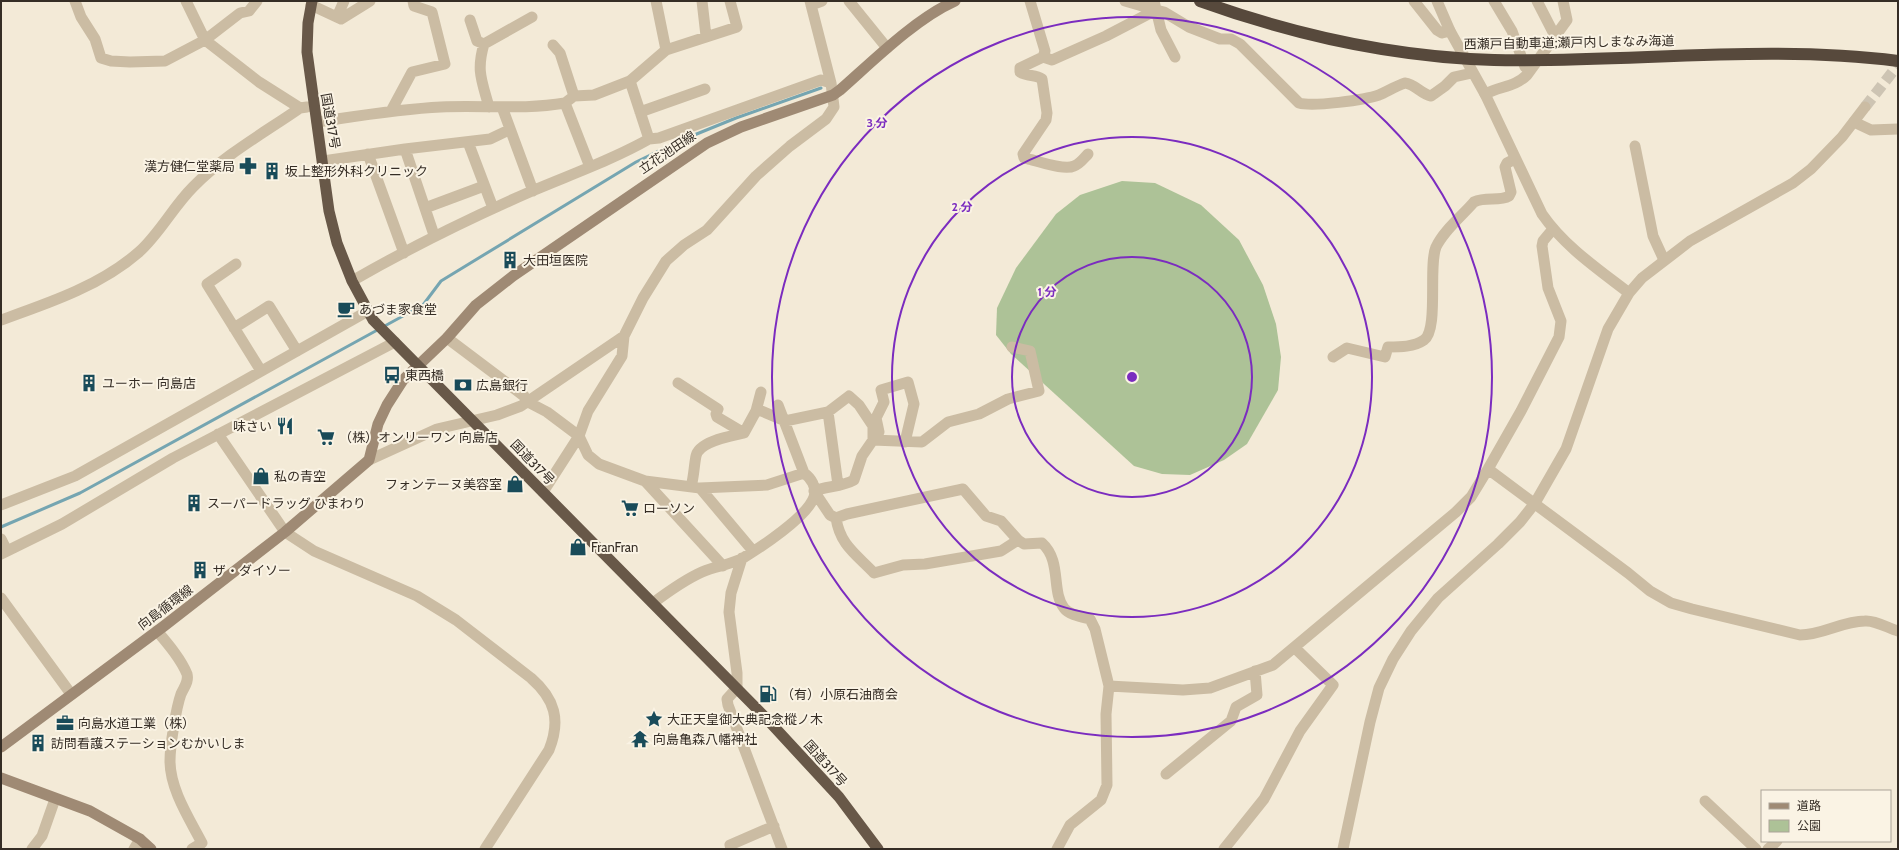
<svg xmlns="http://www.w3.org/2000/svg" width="1899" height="850" font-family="Cabin,'Noto Sans JP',sans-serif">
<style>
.green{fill:#adc297}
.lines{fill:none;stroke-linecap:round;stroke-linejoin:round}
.stream{stroke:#75a5b1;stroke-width:3}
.tertiary-tunnel{stroke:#cdc4b3;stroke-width:11;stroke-dasharray:11 5.5;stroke-linecap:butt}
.minor{stroke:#cbbca3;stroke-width:11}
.tertiary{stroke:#cbbca3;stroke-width:11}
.secondary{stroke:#9f8a74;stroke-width:11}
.trunk{stroke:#685848;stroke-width:11}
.motorway{stroke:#57493c;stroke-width:12}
.ring{fill:none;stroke:#7b2cbf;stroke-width:2}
.labels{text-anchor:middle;stroke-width:4;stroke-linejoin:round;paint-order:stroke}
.street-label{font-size:13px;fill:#352d25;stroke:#faf3e4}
.poi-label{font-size:13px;fill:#352d25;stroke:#faf3e4;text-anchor:start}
.centre{fill:#7b2cbf;stroke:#faf3e4;stroke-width:2}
.ring-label{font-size:12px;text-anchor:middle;font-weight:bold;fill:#7b2cbf;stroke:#faf3e4;stroke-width:4;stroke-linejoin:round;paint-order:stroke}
</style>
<rect width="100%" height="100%" fill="#f3ead7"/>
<!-- green -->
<path class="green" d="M1122,181L1155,183L1201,205L1239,240L1263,285L1276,324L1281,357L1278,390L1247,444L1224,460L1190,475L1162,474L1134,466L1011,354L996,335L997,308L1016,268L1056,214L1080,195Z"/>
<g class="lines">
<!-- stream -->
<path class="stream" d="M1,527L80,493L423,305L441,281L636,162L677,142L736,118L821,88"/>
<!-- tertiary-tunnel -->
<path class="tertiary-tunnel" d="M1865,107L1898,65"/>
<!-- minor -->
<path class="minor" d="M75,1L81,17L95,39L101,58L111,61L130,62L165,61L205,40L240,13L249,11L257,1
M186,1L205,40L259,82L300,108L307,107
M656,1L666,50
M702,1L706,36
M1030,1L1045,51L1043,57L1020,68V72C1028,77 1035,74 1042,79L1047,113L1046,120L1023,154L1024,158L1028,159C1039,161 1064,171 1074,166C1080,164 1084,158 1088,154
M1125,1L1156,10
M1154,1L1161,30L1175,57
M1414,1L1437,30L1442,33L1450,31
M1494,1L1512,31L1525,67
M1537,1L1555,36
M311,5L341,19L370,1
M811,5L822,1
M337,17L344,1
M470,20L477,41L484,44
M553,45L560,53L574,96L565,103L590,167
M1043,57L1052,60L1106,36L1156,10L1164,12L1189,27L1220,39H1231L1240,44L1299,103C1313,107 1365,100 1379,95C1388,91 1396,86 1405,83C1415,84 1421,94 1431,96L1445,86L1454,77L1472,73
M630,81L649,139L659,138L821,80L831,83
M1485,94C1501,86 1515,87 1527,75L1567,20L1563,1
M574,96L594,95L630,81L666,50L737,27L730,1
M489,107C482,81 476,71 484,44L532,17
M502,107L533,191
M391,111L412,72L445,64L432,12L414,6L413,1
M640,112L705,89
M317,122C358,116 399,109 441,107C482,105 524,110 565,103
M1854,122L1871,130L1898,129
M468,142L493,208
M1635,146L1653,236L1664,260
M405,149L434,235
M368,154L404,253
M323,161L405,149L490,139L509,130
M425,208L484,186
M236,264L207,284L261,371
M352,281C411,247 470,218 532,191C572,174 612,160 649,139
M1,320C49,303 100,286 139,252C160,233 173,207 193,187C224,155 264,133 300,108
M234,328L269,306L297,351
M447,338L524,396L526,401L547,412L579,436L588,455L599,464L645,481L700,488L767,485L804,473C811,478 817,487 814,497C807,517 761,547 743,558C730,565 715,566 702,572C684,580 669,591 653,603
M1012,347L1030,351L1039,391L1008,399L979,414L948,422L922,442L873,440L862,456L854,480C842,487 827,486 814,491L830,515L836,518L847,514L963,489L986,516L1001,521L1018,540L1024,544L1042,543C1062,561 1051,591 1064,608C1069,615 1082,617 1090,619L1095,629L1109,686L1106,714L1107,785L1101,800L1070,825L1057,849
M1333,357L1347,348L1385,357L1388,347C1400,347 1414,347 1424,340C1439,329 1428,266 1436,247C1444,230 1462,216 1474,202C1486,196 1499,202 1509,196L1511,192L1505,167L1507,163L1515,159
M678,383L718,409L716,414L717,417L744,433
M778,405L804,473
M757,409L785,421L828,412
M879,432L876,418L884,402L881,390L908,382L914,404L905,442
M369,460L437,429L497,415L521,406L624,336
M1488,469L1628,573L1650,591L1671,603L1692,609L1800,635C1823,635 1842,621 1865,621C1875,620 1888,628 1898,631
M645,481L723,566
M838,485L828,412L849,396L859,405L873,426V440
M691,487C694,476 694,466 696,456C699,441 731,436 744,433L756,411L761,392
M700,488L753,551
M543,492L579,436L588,411L622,356L624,336L643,298L666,261L684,245L707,230L756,176L790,146L826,119L834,107L831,83L810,1
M1,505L75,476L368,311
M836,518C840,545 856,554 874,573L903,565L925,564L1001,551L1018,540
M742,558L731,593L729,612L737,673V688L727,699L728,705L782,849
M1,598L71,694
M157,631C168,644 181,659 187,674C189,682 184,687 181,694C176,708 170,746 170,761C170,789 189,818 202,843L192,849
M1109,686L1183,690L1210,688L1273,665L1456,512L1471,497L1488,469L1521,411L1559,337L1561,321L1548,288L1542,246L1543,241L1553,229
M1166,774L1231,721L1236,707L1257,695L1255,671
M1705,801L1756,849
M32,849L42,836L55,799
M134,849L140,839
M731,849L730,845L774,826
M1224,849L1264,799L1300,731L1333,685L1295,648
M1768,849L1777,841"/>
<!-- tertiary -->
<path class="tertiary" d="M849,1L887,48
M1437,1L1450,31L1485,94L1542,214C1564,246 1598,269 1629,293
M218,434L285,532L314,551L417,596L456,620L531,678C555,699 561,720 549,750L485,849
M1,539L7,551
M1,554L62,524L173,458L395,342
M1343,849L1370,722L1379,688L1393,659L1411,631L1438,598L1498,544L1520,522L1535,503L1566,449L1608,329L1629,293L1642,278L1690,241L1793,183L1811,169L1842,137L1865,107"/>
<!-- secondary -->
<path class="secondary" d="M1,747L164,626L285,532L369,460L378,424L387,405L403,380L447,338L476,305L513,276L707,143L741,127L833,95L840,90C873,61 915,19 955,1
M1,778L90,811L140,839L151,849"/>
<!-- trunk -->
<path class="trunk" d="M312,1L308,23L307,52L329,211L337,243L352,281L373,320L765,717L839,797L878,849"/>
<!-- motorway -->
<path class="motorway" d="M1200,1C1294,35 1393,57 1494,60C1629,63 1764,44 1898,61"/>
</g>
<!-- distance rings -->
<g class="ring">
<circle cx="1132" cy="377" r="120"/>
<circle cx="1132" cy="377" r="240"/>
<circle cx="1132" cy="377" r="360"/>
</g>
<!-- icons -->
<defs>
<g id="pharmacy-bare" transform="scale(1.38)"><path d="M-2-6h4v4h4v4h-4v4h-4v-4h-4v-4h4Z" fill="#194b59" stroke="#faf3e4" stroke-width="2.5" paint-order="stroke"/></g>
<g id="building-bare" transform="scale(1.38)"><path d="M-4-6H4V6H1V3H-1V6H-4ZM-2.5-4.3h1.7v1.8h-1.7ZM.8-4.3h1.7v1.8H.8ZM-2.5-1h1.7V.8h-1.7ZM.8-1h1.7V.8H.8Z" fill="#194b59" stroke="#faf3e4" stroke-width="2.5" paint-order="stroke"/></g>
<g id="cafe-bare" transform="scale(1.38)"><path d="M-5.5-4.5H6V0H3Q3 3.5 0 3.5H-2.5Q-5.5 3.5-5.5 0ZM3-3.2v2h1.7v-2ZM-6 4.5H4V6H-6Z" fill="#194b59" stroke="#faf3e4" stroke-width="2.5" paint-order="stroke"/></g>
<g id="bus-bare" transform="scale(1.38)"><path d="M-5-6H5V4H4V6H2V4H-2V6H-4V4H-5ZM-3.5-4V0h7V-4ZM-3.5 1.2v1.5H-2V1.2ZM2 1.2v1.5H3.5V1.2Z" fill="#194b59" stroke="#faf3e4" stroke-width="2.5" paint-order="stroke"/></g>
<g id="bank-bare" transform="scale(1.38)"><path d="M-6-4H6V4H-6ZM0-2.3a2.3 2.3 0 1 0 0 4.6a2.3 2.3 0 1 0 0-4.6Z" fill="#194b59" stroke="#faf3e4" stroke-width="2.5" paint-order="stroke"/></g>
<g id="restaurant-bare" transform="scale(1.38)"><path d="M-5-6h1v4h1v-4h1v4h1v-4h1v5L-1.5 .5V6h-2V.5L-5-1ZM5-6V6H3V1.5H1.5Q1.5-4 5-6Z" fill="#194b59" stroke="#faf3e4" stroke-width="2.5" paint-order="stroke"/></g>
<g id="supermarket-bare" transform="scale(1.38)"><path d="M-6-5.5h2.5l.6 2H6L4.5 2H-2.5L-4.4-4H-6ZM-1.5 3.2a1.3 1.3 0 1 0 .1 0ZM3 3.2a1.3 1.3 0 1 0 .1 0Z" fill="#194b59" stroke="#faf3e4" stroke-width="2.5" paint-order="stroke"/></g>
<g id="shop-bare" transform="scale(1.38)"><path d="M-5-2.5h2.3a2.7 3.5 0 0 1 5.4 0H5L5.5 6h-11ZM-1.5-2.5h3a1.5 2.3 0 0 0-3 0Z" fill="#194b59" stroke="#faf3e4" stroke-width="2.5" paint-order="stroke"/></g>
<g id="fuel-bare" transform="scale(1.38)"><path d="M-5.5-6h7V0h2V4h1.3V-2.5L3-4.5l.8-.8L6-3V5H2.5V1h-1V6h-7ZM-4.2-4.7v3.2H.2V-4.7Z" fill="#194b59" stroke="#faf3e4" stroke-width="2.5" paint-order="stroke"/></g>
<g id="sight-bare" transform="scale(1.38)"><path d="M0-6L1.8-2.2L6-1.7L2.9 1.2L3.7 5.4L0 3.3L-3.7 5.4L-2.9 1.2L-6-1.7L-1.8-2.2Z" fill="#194b59" stroke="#faf3e4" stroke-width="2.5" paint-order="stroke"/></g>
<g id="office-bare" transform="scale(1.38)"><path d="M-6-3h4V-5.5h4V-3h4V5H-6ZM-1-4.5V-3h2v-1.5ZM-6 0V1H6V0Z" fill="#194b59" stroke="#faf3e4" stroke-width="2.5" paint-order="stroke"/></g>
<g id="temple-bare" transform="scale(1.38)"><path d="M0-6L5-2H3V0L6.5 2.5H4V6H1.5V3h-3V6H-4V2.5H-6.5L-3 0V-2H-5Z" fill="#194b59" stroke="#faf3e4" stroke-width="2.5" paint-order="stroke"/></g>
</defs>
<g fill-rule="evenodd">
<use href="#pharmacy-bare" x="248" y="166"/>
<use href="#building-bare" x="272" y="171"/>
<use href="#building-bare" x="510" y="260"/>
<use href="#cafe-bare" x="346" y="309"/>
<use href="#bus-bare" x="392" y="375"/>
<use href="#building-bare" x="89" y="383"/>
<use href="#bank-bare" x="463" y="385"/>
<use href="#restaurant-bare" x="285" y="426"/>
<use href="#supermarket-bare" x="326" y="437"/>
<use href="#shop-bare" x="261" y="476"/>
<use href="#shop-bare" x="515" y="484"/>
<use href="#building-bare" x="194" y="503"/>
<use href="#supermarket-bare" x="630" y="508"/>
<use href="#shop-bare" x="578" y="547"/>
<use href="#building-bare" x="200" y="570"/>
<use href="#fuel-bare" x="768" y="694"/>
<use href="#sight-bare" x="654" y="719"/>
<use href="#office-bare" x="65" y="723"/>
<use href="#temple-bare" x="640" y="739"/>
<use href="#building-bare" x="38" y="743"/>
</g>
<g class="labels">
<!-- street labels -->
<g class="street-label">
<text transform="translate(1569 42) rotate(-1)" y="5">西瀬戸自動車道;瀬戸内しまなみ海道</text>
<text transform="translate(331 121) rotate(80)" y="5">国道317号</text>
<text transform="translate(667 152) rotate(-34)" y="5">立花池田線</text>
<text transform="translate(533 462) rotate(46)" y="5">国道317号</text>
<text transform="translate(165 607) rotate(-37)" y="5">向島循環線</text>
<text transform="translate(826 763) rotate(48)" y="5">国道317号</text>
</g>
<!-- poi labels -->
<g class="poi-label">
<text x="235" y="171" text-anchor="end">漢方健仁堂薬局</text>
<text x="285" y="176">坂上整形外科クリニック</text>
<text x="523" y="265">大田垣医院</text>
<text x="359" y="314">あづま家食堂</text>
<text x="405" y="380">東西橋</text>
<text x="102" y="388">ユーホー 向島店</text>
<text x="476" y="390">広島銀行</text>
<text x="272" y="431" text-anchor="end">味さい</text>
<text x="339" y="442">（株）オンリーワン 向島店</text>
<text x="274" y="481">私の青空</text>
<text x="502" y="489" text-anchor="end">フォンテーヌ美容室</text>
<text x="207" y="508">スーパードラッグ ひまわり</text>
<text x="643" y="513">ローソン</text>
<text x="591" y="552">FranFran</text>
<text x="213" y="575">ザ・ダイソー</text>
<text x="781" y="699">（有）小原石油商会</text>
<text x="667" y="724">大正天皇御大典記念樅ノ木</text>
<text x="78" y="728">向島水道工業（株）</text>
<text x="653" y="744">向島亀森八幡神社</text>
<text x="51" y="748">訪問看護ステーションむかいしま</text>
</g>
</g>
<circle cx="1132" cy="377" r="6" class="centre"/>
<g class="ring-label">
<text x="877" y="127">3 分</text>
<text x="962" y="211">2 分</text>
<text x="1047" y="296">1 分</text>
</g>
<!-- border -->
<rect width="1899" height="850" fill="none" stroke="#352d25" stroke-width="4"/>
<!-- legend -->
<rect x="1761" y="790" width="130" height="52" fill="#faf3e4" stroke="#aba498"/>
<rect x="1769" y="803" width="20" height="6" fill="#9f8a74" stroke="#aba498"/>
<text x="1797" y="810" font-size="12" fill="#352d25">道路</text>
<rect x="1769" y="820" width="20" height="12" fill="#adc297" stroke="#aba498"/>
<text x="1797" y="830" font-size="12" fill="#352d25">公園</text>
</svg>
